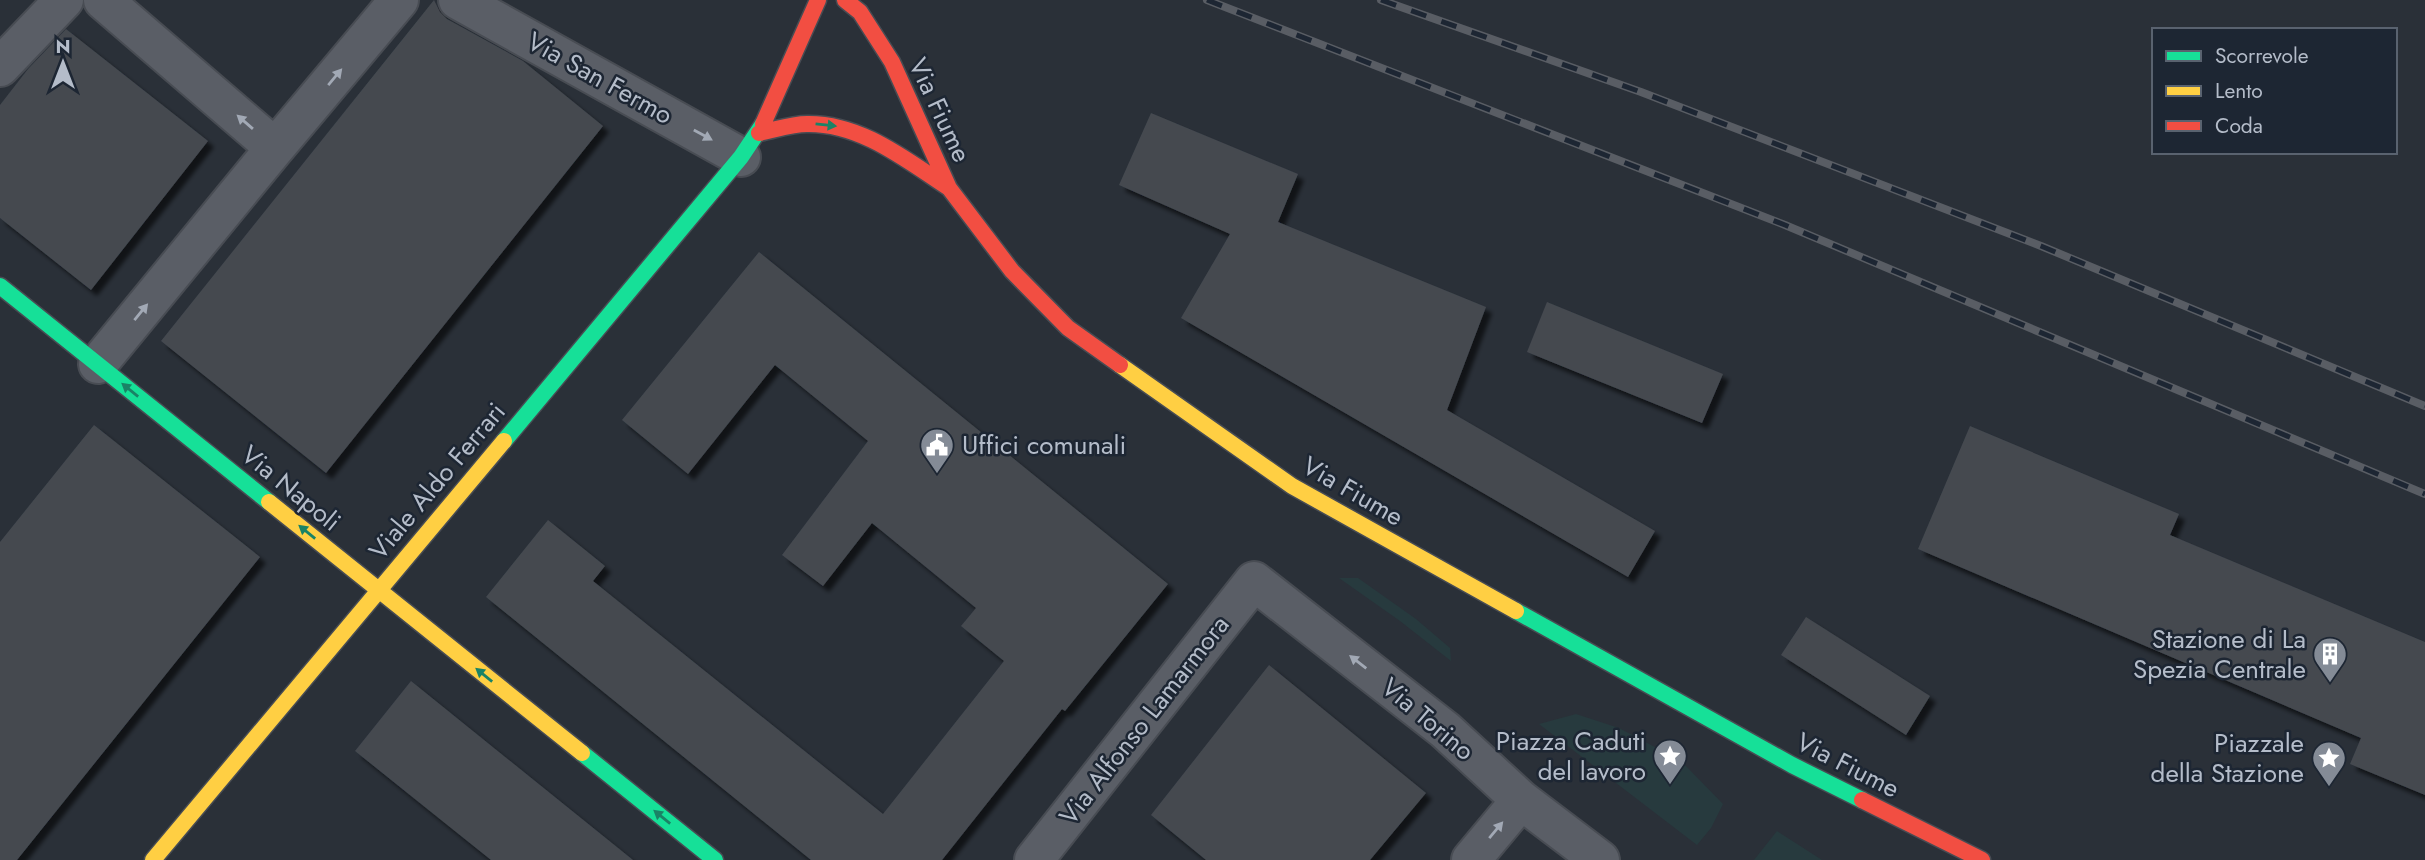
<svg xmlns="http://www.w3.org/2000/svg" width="2425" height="860" font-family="Jost,sans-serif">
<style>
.green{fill:#273a3e}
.building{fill:#444950;filter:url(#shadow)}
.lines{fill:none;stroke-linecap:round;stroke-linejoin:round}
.street-casing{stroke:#484c53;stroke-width:42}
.fast-casing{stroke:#484c53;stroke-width:19}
.slow-casing{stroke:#484c53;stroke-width:19}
.jam-casing{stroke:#484c53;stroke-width:19}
.street{stroke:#5a5e66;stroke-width:38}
.fast{stroke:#16e098;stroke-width:16}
.slow{stroke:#ffcf43;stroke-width:16}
.jam{stroke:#f24e42;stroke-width:16}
.rail-casing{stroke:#595d64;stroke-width:8}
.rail{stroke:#1d2633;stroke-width:5;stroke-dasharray:16;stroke-linecap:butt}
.oneway{fill:#a2a9b5}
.oneway2{fill:#1a8366}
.labels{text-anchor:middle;stroke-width:5;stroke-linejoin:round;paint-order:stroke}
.street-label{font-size:26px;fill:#b4bcc9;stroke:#1d2633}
.poi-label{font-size:26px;fill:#b4bcc9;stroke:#1d2633;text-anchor:end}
</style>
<defs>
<filter id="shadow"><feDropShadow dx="6" dy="6" stdDeviation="2" flood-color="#0009"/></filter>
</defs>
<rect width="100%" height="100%" fill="#2a3038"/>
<!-- green -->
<path class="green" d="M1339,578H1358L1416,619L1450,648L1451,661L1400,621Z
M1576,714L1619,728L1681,761L1723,804L1711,828L1697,845L1539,724Z
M1777,831L1822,860H1754Z"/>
<!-- building -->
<path class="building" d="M434,0L440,12L447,19L523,61L603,126L326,473L161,341Z
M66,29L208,141L91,290L0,218V105L28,69Z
M1151,113L1298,174L1278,222L1486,307L1447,410L1655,531L1628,577L1181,318L1230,234L1119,185Z
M759,252L1168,584L1065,711L1062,709L942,860H811L486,597L548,520L605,566L593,581L883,814L1004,661L961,626L976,608L872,523L823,586L782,555L868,441L775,365L688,474L622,420Z
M1547,302L1723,374L1702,423L1527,352Z
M94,425L260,557L17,860H0V542Z
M1970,426L2179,514L2170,535L2425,642V795L2350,764L2361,738L1918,549Z
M1806,617L1930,696L1906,735L1781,655Z
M1269,665L1426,793L1370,860H1206L1151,815Z
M411,681L633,860H491L355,751Z"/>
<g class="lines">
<!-- street casing -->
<g class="street-casing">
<path id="street" d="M458,0L741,157
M0,67L64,0
M275,148L399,0
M98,364L275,148L103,0
M1034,860L1254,581L1445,730L1521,800L1600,860
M1471,860L1521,800"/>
</g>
<!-- fast casing -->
<g class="fast-casing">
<path id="fast" d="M0,286L269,502
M504,441L741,157L763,124
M1516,611L1792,765L1862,800
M582,753L715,860"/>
</g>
<!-- slow casing -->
<g class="slow-casing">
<path id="slow" d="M1120,365L1292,486L1516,611
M269,502L582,753
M153,860L504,441"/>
</g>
<!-- jam casing -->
<g class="jam-casing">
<path id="jam" d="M845,0L860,12L892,62L949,188L1012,271L1068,328L1120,365
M763,124L818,0
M759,133C775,130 791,124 807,124C861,123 906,160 949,188
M1862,800L1982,860"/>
</g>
<!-- street -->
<use href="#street" class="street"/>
<!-- fast -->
<use href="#fast" class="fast"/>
<!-- slow -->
<use href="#slow" class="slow"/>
<!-- jam -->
<use href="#jam" class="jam"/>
<!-- rail casing -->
<g class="rail-casing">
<path id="rail" d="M1207,0L1785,225L2425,494
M1381,0L1641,92L2041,246L2425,406"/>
</g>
<!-- rail -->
<use href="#rail" class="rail"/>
</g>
<!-- one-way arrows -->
<defs><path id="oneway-solid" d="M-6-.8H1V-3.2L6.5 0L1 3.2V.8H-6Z" transform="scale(1.75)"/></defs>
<g class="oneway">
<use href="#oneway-solid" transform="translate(335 77) rotate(-50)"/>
<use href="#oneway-solid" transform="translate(245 122) rotate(-139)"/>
<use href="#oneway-solid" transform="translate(703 135) rotate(29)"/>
<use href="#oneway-solid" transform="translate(141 312) rotate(-51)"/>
<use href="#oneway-solid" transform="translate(1358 662) rotate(-142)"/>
<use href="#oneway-solid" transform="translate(1496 830) rotate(-50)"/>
</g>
<g class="oneway2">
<use href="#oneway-solid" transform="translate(826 125) rotate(6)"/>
<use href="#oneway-solid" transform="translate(130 390) rotate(-141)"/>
<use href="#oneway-solid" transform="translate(307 532) rotate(-141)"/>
<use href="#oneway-solid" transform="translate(484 675) rotate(-141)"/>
<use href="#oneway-solid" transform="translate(662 817) rotate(-141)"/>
</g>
<!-- icons -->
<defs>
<g id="civic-pin" transform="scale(1.75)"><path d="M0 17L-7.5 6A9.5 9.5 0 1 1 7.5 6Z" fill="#848b96" stroke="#1d2633"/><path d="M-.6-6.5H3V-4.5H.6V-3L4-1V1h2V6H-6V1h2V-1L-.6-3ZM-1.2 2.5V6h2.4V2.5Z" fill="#fff"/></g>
<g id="building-pin" transform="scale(1.75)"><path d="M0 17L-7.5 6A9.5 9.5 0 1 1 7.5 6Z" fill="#848b96" stroke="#1d2633"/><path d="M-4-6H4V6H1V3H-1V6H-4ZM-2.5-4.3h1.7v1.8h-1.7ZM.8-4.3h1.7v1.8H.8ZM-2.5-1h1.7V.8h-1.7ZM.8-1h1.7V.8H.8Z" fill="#fff"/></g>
<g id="sight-pin" transform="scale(1.75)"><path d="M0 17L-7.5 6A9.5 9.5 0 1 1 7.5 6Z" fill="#848b96" stroke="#1d2633"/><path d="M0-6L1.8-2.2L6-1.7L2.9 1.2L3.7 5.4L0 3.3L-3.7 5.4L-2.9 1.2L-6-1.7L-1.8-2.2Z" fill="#fff"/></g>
</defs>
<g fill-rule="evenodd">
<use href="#civic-pin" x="937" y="445"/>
<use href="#building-pin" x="2330" y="654"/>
<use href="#sight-pin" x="1670" y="756"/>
<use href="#sight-pin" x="2329" y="758"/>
</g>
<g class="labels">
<!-- street labels -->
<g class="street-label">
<text transform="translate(600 78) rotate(29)" y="9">Via San Fermo</text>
<text transform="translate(940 110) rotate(65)" y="9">Via Fiume</text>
<text transform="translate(437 481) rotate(-50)" y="9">Viale Aldo Ferrari</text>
<text transform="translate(291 488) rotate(39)" y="9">Via Napoli</text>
<text transform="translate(1353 491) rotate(30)" y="9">Via Fiume</text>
<text transform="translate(1428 719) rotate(40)" y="9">Via Torino</text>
<text transform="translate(1144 720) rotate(-52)" y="9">Via Alfonso Lamarmora</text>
<text transform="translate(1848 765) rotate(27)" y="9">Via Fiume</text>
</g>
<!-- poi labels -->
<g class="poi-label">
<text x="962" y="454" text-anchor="start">Uffici comunali</text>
<text x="2306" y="648">Stazione di La<tspan x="2306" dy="30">Spezia Centrale</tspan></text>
<text x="1646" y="750">Piazza Caduti<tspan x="1646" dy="30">del lavoro</tspan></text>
<text x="2304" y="752">Piazzale<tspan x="2304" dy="30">della Stazione</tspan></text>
</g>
</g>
<!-- legend -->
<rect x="2152" y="28" width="245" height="126" fill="#1d2633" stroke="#59626f" stroke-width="2"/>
<rect x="2166" y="51" width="35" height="10" fill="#16e098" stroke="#59626f" stroke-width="2"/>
<text x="2215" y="63" font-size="21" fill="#b4bcc9">Scorrevole</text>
<rect x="2166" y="86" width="35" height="10" fill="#ffcf43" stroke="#59626f" stroke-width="2"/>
<text x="2215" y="98" font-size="21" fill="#b4bcc9">Lento</text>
<rect x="2166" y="121" width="35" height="10" fill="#f24e42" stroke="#59626f" stroke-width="2"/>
<text x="2215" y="133" font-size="21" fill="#b4bcc9">Coda</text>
<!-- north arrow -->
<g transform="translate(63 63)" stroke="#1d2633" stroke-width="5" paint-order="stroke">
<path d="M0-5L12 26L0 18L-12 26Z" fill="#b4bcc9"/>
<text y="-10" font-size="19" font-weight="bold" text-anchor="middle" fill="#b4bcc9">N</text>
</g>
</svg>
